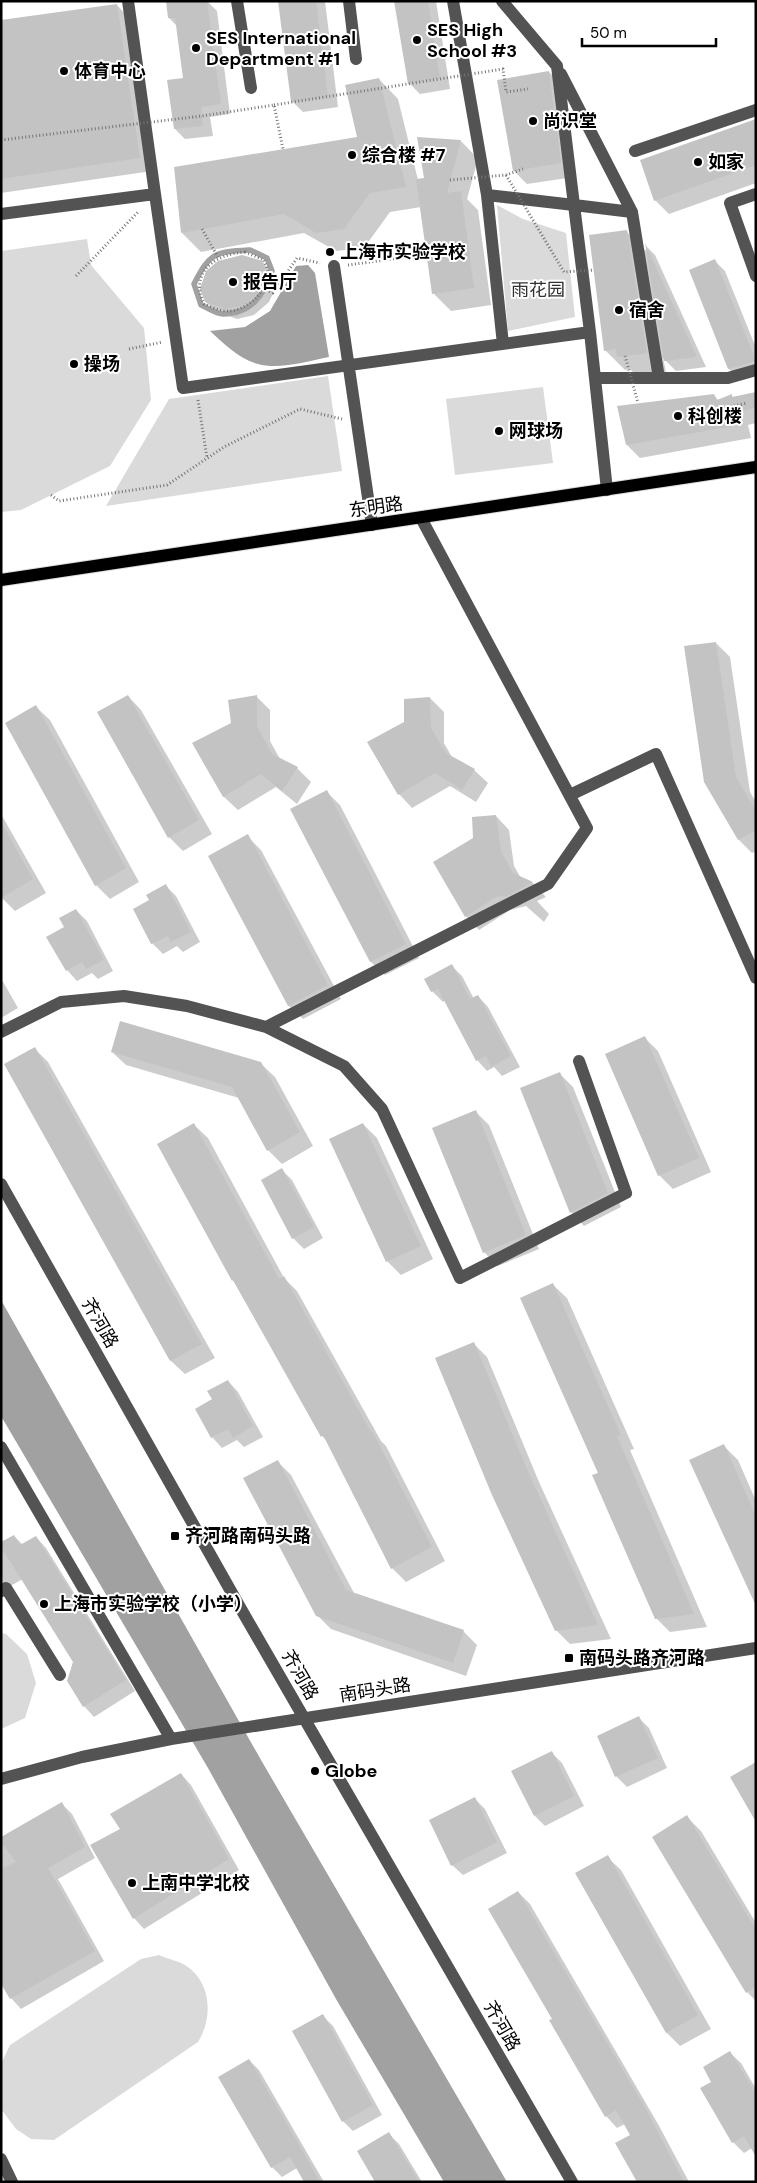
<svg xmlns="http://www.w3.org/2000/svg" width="757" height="2183" font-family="'DM Sans','Noto Sans SC',sans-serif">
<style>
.green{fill:#dadada}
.water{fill:#a1a1a1}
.shadow{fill:#0003}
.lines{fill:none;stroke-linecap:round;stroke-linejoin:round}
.stream{stroke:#a1a1a1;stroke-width:5.5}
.building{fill:#c3c3c3}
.major-casing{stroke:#dbdbdb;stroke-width:14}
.path{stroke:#757575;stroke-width:3;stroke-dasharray:1 2.5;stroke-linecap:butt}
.minor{stroke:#535353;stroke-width:12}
.major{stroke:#000;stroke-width:12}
.path-bridge{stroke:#757575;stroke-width:3;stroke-dasharray:1 2.5;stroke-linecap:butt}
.poi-dot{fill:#000;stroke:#fff;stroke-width:2}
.labels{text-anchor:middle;stroke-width:4;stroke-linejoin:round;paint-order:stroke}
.poi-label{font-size:18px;font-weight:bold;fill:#000;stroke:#fff;text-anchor:start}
.park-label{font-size:18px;fill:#313131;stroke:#fff}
.street-label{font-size:18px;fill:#000;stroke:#fff}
</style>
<rect width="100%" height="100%" fill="#fff"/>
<!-- green -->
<path class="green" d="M497,205L523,219L566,233L575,317L508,331Z
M87,239L91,265L144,328L151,400L110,466L21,510L1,512V251Z
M328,376L342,471L106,506L169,399Z
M543,387L553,463L455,475L446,399Z
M1,1633L6,1634L27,1654L36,1683L25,1718L1,1729Z
M159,1955C168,1959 178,1961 185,1965C212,1982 213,2018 198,2042L54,2140L31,2139L16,2129L1,2109V2064L10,2045L141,1959Z"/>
<!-- water -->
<path class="water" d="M308,265L315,273L329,357C308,361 279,370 258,364C239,359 224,344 210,331L245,327L270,311L296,266Z
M1,1300L261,1760L507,2182H444L336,1999L208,1768L1,1416Z"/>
<!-- shadow -->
<path class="shadow" d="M207,1L217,11L230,114L210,117L213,136L185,139L175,129L184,79L177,26L169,18Z
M280,1H325L338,107L303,112L292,101Z
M396,1H436L450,89L420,94L409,83Z
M117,5L129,18L152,171L1,193V22Z
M549,72L563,86L574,177L527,184L514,171Z
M379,79L398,99L418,180L425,179L461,141L478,159L467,199L478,210L491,305L451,311L433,293L421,207L390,212L364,248L336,251L304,233L201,252L182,233L358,138Z
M756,120V183L669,214L655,200Z
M626,231L648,253L647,247L655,255L706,367L676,371L663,358L666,372L637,376L630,369L625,370L605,350Z
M715,261L725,271L756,348V375L740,379L729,369L691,270Z
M262,262L273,273L276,287L269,302L254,315L237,319L217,312L206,302Z
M756,394V423L748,425L751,438L640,458L627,445L714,396L719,401L731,395L734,398Z
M716,643L730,657L750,792L756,802V851L752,853L739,840Z
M128,696L141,710L212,834L183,851L169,837Z
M257,697L270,710V741L280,759L297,768L311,782L297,804L276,787L238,810L224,797L193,743L232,724Z
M430,698L444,712V743L453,759L474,770L488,783L476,802L450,786L412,808L399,794L405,722Z
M36,707L50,720L139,882L110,899L96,885Z
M327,792L340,805L419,958L385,975L371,962L292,809Z
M1,814L46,893L15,911L1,897Z
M496,816L509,830L514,866L521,878L533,883L546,897L537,901L549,914L544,922L526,906L510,910L479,930L466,916L474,839Z
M247,836L261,850L341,999L303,1019L289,1006L210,856Z
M166,886L176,896L200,942L183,952L177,946L163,954L152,943L135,909L151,901Z
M76,910L87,921L113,971L98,979L92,973L77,981L67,970L65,927Z
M452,966L462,976L474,999L478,996L488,1007L520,1067L502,1076L494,1067L487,1071L477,1060L445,1000L443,1002L432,991Z
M1,978L18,1008L1,1018Z
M645,1038L658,1051L711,1172L673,1189L659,1175Z
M35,1049L48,1062L215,1358L185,1374L171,1361L6,1065Z
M112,1052L260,1063L275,1077L313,1146L282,1164L268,1150L239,1098L126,1065Z
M560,1074L573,1087L621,1207L584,1226L571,1212Z
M475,1111L489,1125L539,1249L498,1266L484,1252Z
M363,1124L377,1138L433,1259L401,1275L387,1261Z
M194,1125L208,1138L284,1278L297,1291L381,1441L386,1446L445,1561L406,1582L392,1568L327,1441L322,1436L233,1280Z
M282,1170L292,1180L323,1238L304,1249L293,1238Z
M553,1285L567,1298L634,1449L630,1450L707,1627L670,1632L656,1618L599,1473Z
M474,1344L487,1357L539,1482L611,1639L570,1644L556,1630Z
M228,1381L238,1392L263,1437L244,1447L237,1440L222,1448L212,1437L214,1400Z
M724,1446L738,1460L756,1501V1602Z
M277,1461L291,1475L354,1593L463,1631L477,1645L466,1676L331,1629L317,1615Z
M14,1536L23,1545L36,1537L46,1548L135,1691L94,1717L84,1706L74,1662L23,1579L1,1591V1544Z
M639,1718L649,1728L667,1768L627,1787L616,1776L599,1736Z
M551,1752L562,1763L584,1806L545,1826L535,1816Z
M181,1774L191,1785L239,1870L144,1929L134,1918L122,1830Z
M474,1798L485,1809L507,1853L463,1875L452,1865Z
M62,1804L72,1814L95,1858L58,1879L104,1961L21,2009L11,1998L1,1981V1839Z
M687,1817L701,1831L756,1923V2001L747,1992Z
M607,1857L621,1870L711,2029L680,2046L667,2033Z
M518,1892L530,1904L658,2124L689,2182H638L631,2136L625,2124L617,2128L606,2116L553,2019Z
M323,2016L333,2026L382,2115L353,2131L343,2121Z
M730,2053L741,2063L756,2089V2152L752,2148L744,2153L733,2142L701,2089L713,2082Z
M249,2060L259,2070L324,2182H305L297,2168L282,2177L272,2167Z
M389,2134L399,2144L422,2182H377Z
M1,2162L9,2182H1Z"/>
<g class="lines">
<!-- stream -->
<path class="stream" d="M250,250L267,258L272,271C264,295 251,314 223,314C216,314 208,308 201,305L194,284C210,252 215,252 250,250Z"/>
</g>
<!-- building -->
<path class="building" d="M166,1H207L221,104L201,107L203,126L174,129L167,80L183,78L175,18H168Z
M278,1H316L328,97L291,102Z
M394,1H428L440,78L408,84Z
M117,4L140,158L1,179V20Z
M549,71L561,163L513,171L497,80Z
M379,78L406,187L370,193L344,229L316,233L284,214L181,233L174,167L357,137L345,85Z
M756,119V165L654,201L640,160Z
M417,137L461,140L447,193L461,191L474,288L432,294L416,179L424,178Z
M627,230L647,353L617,357L616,349L604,351L589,235Z
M645,243L697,357L664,361Z
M242,255L263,261L266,276L259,292L244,305L226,309L205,302L200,289L206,271L218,261Z
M715,259L756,361L728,369L689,270Z
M756,392V408L736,412L739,425L626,445L617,406L714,394L717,400L732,394V397Z
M716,642L736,777L756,811V830L738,840L704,782L684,646Z
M128,695L199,820L168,838L97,712Z
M257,695V726L272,754L298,767L282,791L261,774L223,797L192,743L231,723L228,700Z
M430,697L431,728L446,753L475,769L462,790L435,773L398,795L367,742L404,722V699Z
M36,705L126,868L95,886L5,723Z
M327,790L406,944L370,962L290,809Z
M496,815L501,851L513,873L533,882L507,896L496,897L465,917L433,862L473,838L472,817Z
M1,822L33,879L1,898Z
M248,834L328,985L288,1006L208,856Z
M166,884L191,932L171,942L168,936L151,944L133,909L149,900L146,895Z
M76,909L104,960L86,969L82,962L66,971L46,937L64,927L59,918Z
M452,964L470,999L478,995L511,1056L491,1067L486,1056L476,1061L438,989L431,992L424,979Z
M120,1021L261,1062L300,1132L267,1151L232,1087L111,1052Z
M645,1036L699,1158L658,1176L605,1054Z
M35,1047L202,1344L170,1361L4,1064Z
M560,1072L608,1193L570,1213L520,1088Z
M476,1110L526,1235L483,1253L432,1128Z
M194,1123L279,1279L284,1276L371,1432L372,1431L432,1547L391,1569L323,1435L321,1437L233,1280L232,1281L157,1144Z
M363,1123L421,1246L386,1262L329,1139Z
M282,1168L314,1227L292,1239L261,1180Z
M553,1283L621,1435L617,1436L694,1614L655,1619L592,1475L598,1473L520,1298Z
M474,1342L526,1467L598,1625L555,1631L492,1495L435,1358Z
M228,1380L253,1426L233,1438L228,1429L211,1438L195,1409L212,1399L207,1391Z
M724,1444L756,1516V1606L689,1460Z
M278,1460L346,1590L464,1630L453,1663L316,1616L243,1478Z
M14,1535L20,1545L36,1536L126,1680L83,1707L67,1681L73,1662L1,1547V1542Z
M639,1716L658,1758L615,1777L597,1736Z
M552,1751L574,1796L534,1816L511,1771Z
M756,1762V1822L730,1777Z
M181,1773L229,1859L133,1919L90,1845L120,1829L110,1814Z
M475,1797L497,1842L451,1866L429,1820Z
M62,1802L85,1847L48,1868L95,1951L10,1999L1,1984V1869L16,1862L1,1842V1837Z
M687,1815L756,1930V1987L746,1993L652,1837Z
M608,1855L698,2015L666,2033L575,1873Z
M518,1891L647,2111L684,2182H637L615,2143L630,2135L616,2110L605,2117L549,2020L552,2019L488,1909Z
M323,2014L373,2105L342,2122L292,2031Z
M730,2051L756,2094V2157L744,2136L732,2143L700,2088L711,2082L703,2067Z
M249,2059L302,2150L320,2182H304L290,2157L271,2168L218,2077Z
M389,2132L419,2182H375L357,2151Z"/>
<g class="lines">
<!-- major casing -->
<g class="major-casing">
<path id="major" d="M1,580L756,467"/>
</g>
<!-- path -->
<path class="path" d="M202,229L219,259
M245,252L264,260C266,266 269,272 268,279C264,295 243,312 227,311C219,311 211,307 204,304C189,272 215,254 245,252Z
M348,265L422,255
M76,276L139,211
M263,288L273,293L297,258L320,263
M129,349L163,342
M198,400L207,458
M734,406L747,403
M51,495L59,501L167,485L224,447L300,409L342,419"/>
<!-- minor -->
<path class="minor" d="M128,1L155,194
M237,1L251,88
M349,1L356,59
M502,1L557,66L574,205L632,212L659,378
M561,74L632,212
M635,151L756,110
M756,194L730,203L756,276
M487,195L503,344
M1,214L155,194L183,388L590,332L574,205L487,195L453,1
M334,266L372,525
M590,332L607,490
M595,378H728L756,370
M570,795L656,754L756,978
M266,1027L548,884L587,828L421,518
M1,1032L61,1002L124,996L187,1006L266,1027L344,1066L382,1109L460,1278L626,1193L579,1061
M1,1184L241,1609L572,2182
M1,1447L171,1739
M1,1591L6,1588L60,1675
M1,1779L82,1757L171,1739L756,1648
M1,2159L12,2182"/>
<!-- major -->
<use href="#major" class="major"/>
<!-- path-bridge -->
<path class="path-bridge" d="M274,105L503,69L506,92L528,89
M1,140L202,116L274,105L283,149
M506,175L564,272L594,270
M450,180L506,175L523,169
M625,356L638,403"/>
</g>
<!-- markers -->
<g class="poi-dot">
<circle cx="417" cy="40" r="5"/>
<circle cx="196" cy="48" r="5"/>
<circle cx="64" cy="71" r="5"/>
<circle cx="533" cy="121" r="5"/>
<circle cx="352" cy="155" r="5"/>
<circle cx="698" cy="162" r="5"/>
<circle cx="330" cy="252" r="5"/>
<circle cx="233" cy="282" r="5"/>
<circle cx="619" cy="310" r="5"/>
<circle cx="74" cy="364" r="5"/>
<circle cx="678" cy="416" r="5"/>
<circle cx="499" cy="431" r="5"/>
<rect x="170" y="1531" width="10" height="10" rx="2.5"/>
<circle cx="44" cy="1604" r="5"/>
<rect x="564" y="1653" width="10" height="10" rx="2.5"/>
<circle cx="315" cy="1771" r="5"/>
<circle cx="132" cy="1883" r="5"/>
</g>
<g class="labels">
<!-- poi labels -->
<g class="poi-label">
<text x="427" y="36">SES High<tspan x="427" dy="21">School #3</tspan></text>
<text x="206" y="44">SES International<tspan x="206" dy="21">Department #1</tspan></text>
<text x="74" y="77">体育中心</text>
<text x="543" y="127">尚识堂</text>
<text x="362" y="161">综合楼 #7</text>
<text x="708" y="168">如家</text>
<text x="340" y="258">上海市实验学校</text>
<text x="243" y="288">报告厅</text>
<text x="629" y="316">宿舍</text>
<text x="84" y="370">操场</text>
<text x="688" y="422">科创楼</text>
<text x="509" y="437">网球场</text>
<text x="185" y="1542">齐河路南码头路</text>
<text x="54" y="1610">上海市实验学校（小学）</text>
<text x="579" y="1664">南码头路齐河路</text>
<text x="325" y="1777">Globe</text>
<text x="142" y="1889">上南中学北校</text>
</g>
<!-- park labels -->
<g class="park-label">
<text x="538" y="296">雨花园</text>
</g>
<!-- street labels -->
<g class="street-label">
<text transform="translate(376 507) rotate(-8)" y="6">东明路</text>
<text transform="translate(100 1323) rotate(60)" y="6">齐河路</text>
<text transform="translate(300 1675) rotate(60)" y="6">齐河路</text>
<text transform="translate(375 1690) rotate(-9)" y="6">南码头路</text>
<text transform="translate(502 2026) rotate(60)" y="6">齐河路</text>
</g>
</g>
<!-- border -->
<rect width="757" height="2183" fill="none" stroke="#000000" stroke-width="5"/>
<!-- scale -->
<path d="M582 38v8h134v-8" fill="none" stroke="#000000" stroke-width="2.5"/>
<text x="590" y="38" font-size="15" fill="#000000" stroke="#ffffff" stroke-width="4" paint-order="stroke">50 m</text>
</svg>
